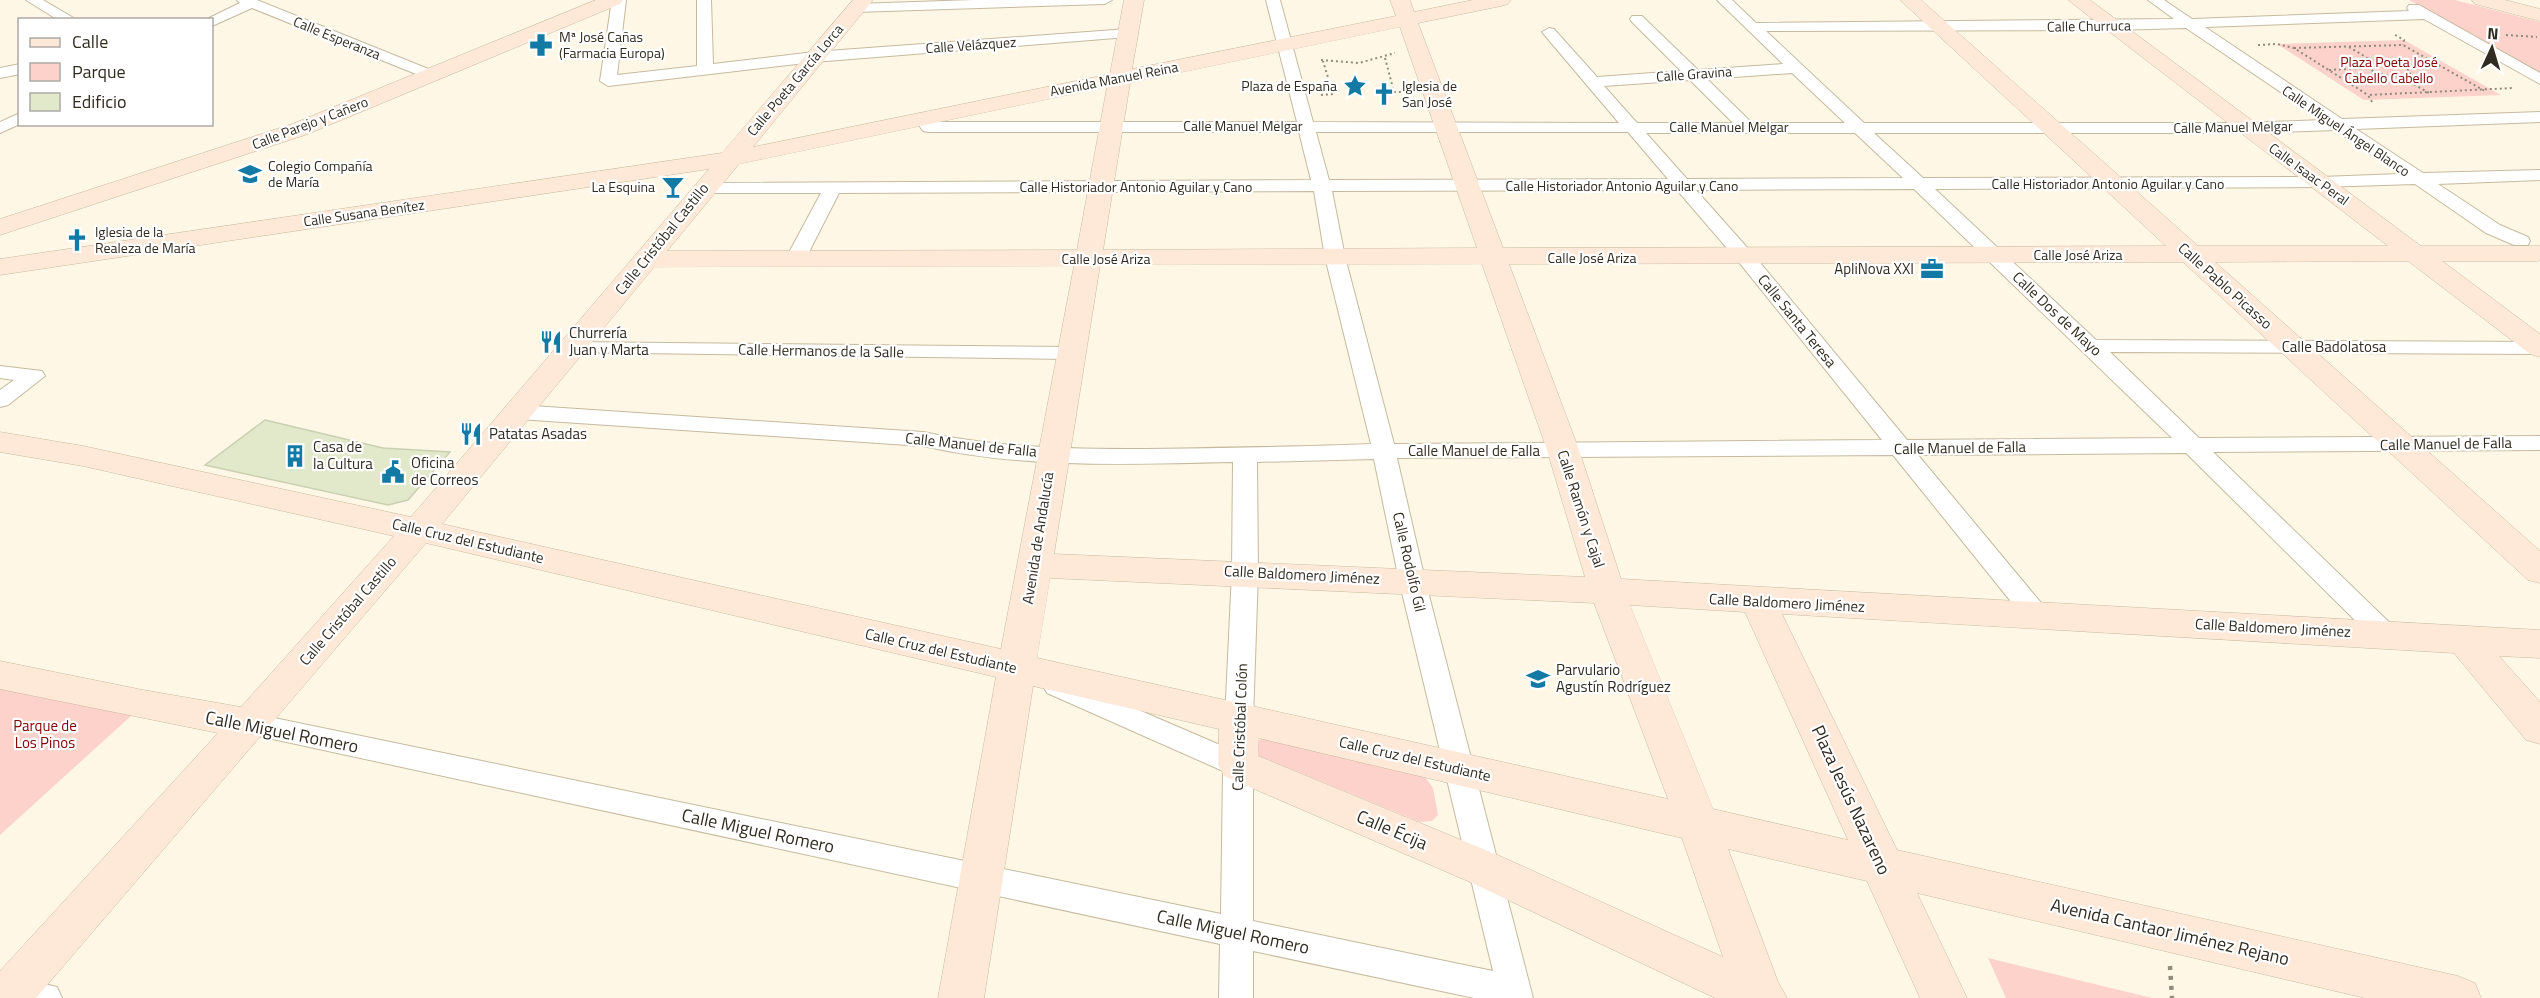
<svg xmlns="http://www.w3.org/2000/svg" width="2540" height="998" font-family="'Titillium Web',sans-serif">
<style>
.green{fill:#fcd2cb}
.building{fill:#e2e8ca;stroke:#cad0b2;stroke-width:1.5}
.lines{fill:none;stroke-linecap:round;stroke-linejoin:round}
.street-casing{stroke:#c6ba9e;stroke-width:2}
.secondary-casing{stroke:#c6ba9e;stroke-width:1}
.path-far1{stroke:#918b7d;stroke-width:2;stroke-dasharray:2 3;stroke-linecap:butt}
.path{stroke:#918b7d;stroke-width:4.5;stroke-dasharray:4 6;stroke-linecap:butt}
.street{fill:#fff;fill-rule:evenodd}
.secondary{fill:#fee9d9;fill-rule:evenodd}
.labels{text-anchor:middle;stroke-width:4.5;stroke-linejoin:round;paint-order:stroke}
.far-street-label{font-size:14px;fill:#312c21;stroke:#fff}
.far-poi-label{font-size:14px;fill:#312c21;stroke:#fff;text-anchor:start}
.far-park-label{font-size:14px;fill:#830000;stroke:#fff}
.street-label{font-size:15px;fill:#312c21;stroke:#fff}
.poi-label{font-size:15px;fill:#312c21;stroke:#fff;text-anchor:start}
.park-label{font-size:15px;fill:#830000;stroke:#fff}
.near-street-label{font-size:18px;fill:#312c21;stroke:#fff}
</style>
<rect width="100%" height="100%" fill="#fff7e6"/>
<!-- green -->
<path class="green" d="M2409,0H2455L2540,22V73Z
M2404,40L2501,95L2364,100L2277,44Z
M0,681L143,705L0,835Z
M1262,739L1425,777L1433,788L1438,815L1432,821L1420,822L1254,754L1256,741Z
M1988,958L2152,998H2006Z"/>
<!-- building -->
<path class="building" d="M265,420L383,448L450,452L408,500L388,505L205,465Z"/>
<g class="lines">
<!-- street casing -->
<g class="street-casing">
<path id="street" d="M26,0H43L77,20H58Z
M237,0H257L436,72L439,75L436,78H426L252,8L212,26V20L207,19L240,3Z
M612,0H626L617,75L697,66V0H711L713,64L814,52L1128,29L1135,33L1128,37L814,62L608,86L600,81Z
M973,0H1112L1105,4L856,12L849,8L856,4Z
M1266,0H1280L1313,122L1619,123L1542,32L1549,28L1554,29L1597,77L1681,71L1632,22L1630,19L1632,16H1642L1698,70L1783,64L1717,0H1732L1756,23L2174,19L2148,0H2164L2192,19L2409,11L2407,8L2409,5H2419L2540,73V84L2424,19L2205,27L2342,119L2540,112V122L2356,129L2423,173L2540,170V180L2438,184L2500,225L2528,237L2530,241L2528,245H2514L2486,233L2415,184L2321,187L1935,189L2096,340L2540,342V354L2110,352L2199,438L2540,436V450L2213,452L2393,626L2397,633L2393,640L2384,643L2375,640L2186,453L1918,455L2047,610L2051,617L2047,624L2038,626L2029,624L1893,455L1397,458L1425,580L1533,998H1474L1253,951V998H1219L1220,944L240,732L236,724L240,716L250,713L1221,914L1223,771L1047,693L1043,686L1047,679L1057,675L1248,757L1253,765V921L1493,971L1399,580L1374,459L1257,462L1258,572L1253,720L1249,728L1239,731L1229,728L1225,720L1232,572L1233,462C1130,464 1024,469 923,446L518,419L510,417L507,412L510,407L518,405L923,432C997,448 1071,449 1146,449C1221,448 1296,447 1371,444L1325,257L1314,191L839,193L806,258L803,262H789L786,258L821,193H704L698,192L695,188L698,184L704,183L1311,180L1299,132H929L923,131L914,118L922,113L928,115L934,122H1297ZM2186,28L2322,120L2245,123H1864L1766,31L2112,30ZM1792,73L1845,123H1752L1707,79ZM1690,80L1733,123H1637L1604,86ZM2335,130L2400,174L2321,177L1923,178L1874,133H2245ZM1316,132H1628L1668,179L1329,180ZM1646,133H1855L1903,178L1687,179ZM1914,189L2172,438L1907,440L1752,253L1696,190ZM1677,190L1738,261L1882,440L1394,444L1345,257L1332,191Z
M20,64V74L0,78V68Z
M20,113V124L0,133V122Z
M572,342L1070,347L1077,349L1081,353L1077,357L1070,359L565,352L562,348L565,344Z
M0,366L42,371L45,376L8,405L0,407V390L14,380L0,378Z
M0,973L57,987L62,998H0Z"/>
</g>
<!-- secondary casing -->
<g class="secondary-casing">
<path id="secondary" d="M596,0H623L620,4L308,134L0,235V219L292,124Z
M853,0H873L753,147L1110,74L1124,0H1144L1132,69L1396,16L1390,0H1410L1414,12L1473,0H1511L1508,4L1501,6L1418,23L1503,248L2166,246L1900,0H1921L2198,246H2388L2068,0H2090L2421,246H2540V260L2538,261H2442L2540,334V357L2530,354L2408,261L2215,262L2540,551V583L2528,580L2183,262L1509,264L1579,450L1621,579L2540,630V658L2499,656L2540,702V744L2526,740L2454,653L1782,614L1897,850L2458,976L2475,983L2481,998H2365L1917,893L1967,998H1920L1867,881L1728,849L1778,982L1787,998H1715L1470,882L1224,776L1218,765L1219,729L1033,686L984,998H938L996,677L426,543L36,998H0V971L218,733L0,689V661L143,690L241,707L394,536L83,466L0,452V432L83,446L411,517L709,169L0,275V259L722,153ZM1400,27L1477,248L1103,250L1130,83ZM1107,87L1077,250L667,251L739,164ZM1482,264L1547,450L1585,577L1054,554L1100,265ZM1074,266L1001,649L442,524L654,267ZM1050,578L1594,603L1668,799L1037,658ZM1630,605L1745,612L1848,840L1713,809ZM1258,738L1682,838L1723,957L1500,856L1258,756Z
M2472,0H2505L2540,9V21L2475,4Z"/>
</g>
<!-- path-far1 -->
<path class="path-far1" d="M2395,35L2404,40L2403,45
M2506,35L2537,37
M2258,45L2277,44L2294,48L2368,95
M2349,47L2369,59
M2294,48L2403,45L2485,91
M1385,58L1394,92H1406
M2369,59L2394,62L2410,71V75C2393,78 2376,76 2363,64L2364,60Z
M1321,60L1359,63L1395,53
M2405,66L2437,65
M2329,70L2366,68
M2401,77L2429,93
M1321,95L1333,94L1323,61
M2372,102L2368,95L2513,88"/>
<!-- path -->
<path class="path" d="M2170,966L2172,998"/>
<!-- street -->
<use href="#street" class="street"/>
<!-- secondary -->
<use href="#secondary" class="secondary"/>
</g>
<!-- icons -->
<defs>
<g id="pharmacy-bare" transform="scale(1.8)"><path d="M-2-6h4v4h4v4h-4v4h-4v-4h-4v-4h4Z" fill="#137aa5" stroke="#fff" stroke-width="2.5" paint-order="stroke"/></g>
<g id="sight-bare" transform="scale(1.8)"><path d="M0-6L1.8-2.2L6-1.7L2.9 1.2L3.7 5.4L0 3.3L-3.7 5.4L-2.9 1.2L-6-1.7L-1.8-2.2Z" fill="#137aa5" stroke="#fff" stroke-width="2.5" paint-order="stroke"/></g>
<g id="church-bare" transform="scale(1.8)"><path d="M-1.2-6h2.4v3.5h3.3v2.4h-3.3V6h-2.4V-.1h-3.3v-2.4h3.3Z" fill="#137aa5" stroke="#fff" stroke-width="2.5" paint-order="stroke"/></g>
<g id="school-bare" transform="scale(1.8)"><path d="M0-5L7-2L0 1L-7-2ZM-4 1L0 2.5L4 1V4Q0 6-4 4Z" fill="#137aa5" stroke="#fff" stroke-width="2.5" paint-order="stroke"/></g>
<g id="bar-bare" transform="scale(1.8)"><path d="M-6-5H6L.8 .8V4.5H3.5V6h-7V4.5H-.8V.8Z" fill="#137aa5" stroke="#fff" stroke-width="2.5" paint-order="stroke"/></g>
<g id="office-bare" transform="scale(1.8)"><path d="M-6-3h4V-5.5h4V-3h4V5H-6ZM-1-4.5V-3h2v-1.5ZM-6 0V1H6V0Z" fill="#137aa5" stroke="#fff" stroke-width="2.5" paint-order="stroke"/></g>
<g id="restaurant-bare" transform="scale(1.8)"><path d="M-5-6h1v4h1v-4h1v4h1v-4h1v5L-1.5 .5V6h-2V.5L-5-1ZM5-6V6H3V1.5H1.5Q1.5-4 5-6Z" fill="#137aa5" stroke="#fff" stroke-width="2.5" paint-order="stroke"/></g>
<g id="building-bare" transform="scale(1.8)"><path d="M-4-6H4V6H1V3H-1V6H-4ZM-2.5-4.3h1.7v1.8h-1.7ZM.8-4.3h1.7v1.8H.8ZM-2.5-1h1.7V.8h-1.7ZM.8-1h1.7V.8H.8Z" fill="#137aa5" stroke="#fff" stroke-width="2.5" paint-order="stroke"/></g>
<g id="civic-bare" transform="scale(1.8)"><path d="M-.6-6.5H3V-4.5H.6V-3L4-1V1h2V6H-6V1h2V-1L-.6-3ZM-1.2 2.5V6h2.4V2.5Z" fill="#137aa5" stroke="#fff" stroke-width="2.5" paint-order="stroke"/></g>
</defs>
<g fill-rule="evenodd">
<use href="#pharmacy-bare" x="541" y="45"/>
<use href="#sight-bare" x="1355" y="86"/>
<use href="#church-bare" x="1384" y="94"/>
<use href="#school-bare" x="250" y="174"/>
<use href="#bar-bare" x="673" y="187"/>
<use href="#church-bare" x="77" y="240"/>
<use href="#office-bare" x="1932" y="269"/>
<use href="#restaurant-bare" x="551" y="342"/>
<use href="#restaurant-bare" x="471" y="434"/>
<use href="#building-bare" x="295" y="456"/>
<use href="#civic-bare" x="393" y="472"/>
<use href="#school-bare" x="1538" y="679"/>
</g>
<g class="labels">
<!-- far-street labels -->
<g class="far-street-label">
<text transform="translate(2089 26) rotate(-1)" y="5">Calle Churruca</text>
<text transform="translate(337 38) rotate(22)" y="5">Calle Esperanza</text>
<text transform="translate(971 45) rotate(-4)" y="5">Calle Velázquez</text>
<text transform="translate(1694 74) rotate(-4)" y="5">Calle Gravina</text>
<text transform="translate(1114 79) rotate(-11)" y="5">Avenida Manuel Reina</text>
<text transform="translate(795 80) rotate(-50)" y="5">Calle Poeta García Lorca</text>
<text transform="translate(310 123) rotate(-21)" y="5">Calle Parejo y Cañero</text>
<text x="1243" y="131">Calle Manuel Melgar</text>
<text x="1729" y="132">Calle Manuel Melgar</text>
<text transform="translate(2233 127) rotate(-1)" y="5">Calle Manuel Melgar</text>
<text transform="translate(2346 131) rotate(34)" y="5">Calle Miguel Ángel Blanco</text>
<text transform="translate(2309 174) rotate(36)" y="5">Calle Isaac Peral</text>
<text x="2108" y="189">Calle Historiador Antonio Aguilar y Cano</text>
<text x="1622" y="191">Calle Historiador Antonio Aguilar y Cano</text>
<text x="1136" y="192">Calle Historiador Antonio Aguilar y Cano</text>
<text transform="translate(364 213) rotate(-8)" y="5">Calle Susana Benítez</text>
<text x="2078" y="260">Calle José Ariza</text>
<text x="1592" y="263">Calle José Ariza</text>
<text x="1106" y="264">Calle José Ariza</text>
</g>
<!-- far-poi labels -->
<g class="far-poi-label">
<text x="559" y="42">Mª José Cañas<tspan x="559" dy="16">(Farmacia Europa)</tspan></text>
<text x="1337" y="91" text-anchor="end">Plaza de España</text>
<text x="1402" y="91">Iglesia de<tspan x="1402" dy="16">San José</tspan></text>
<text x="268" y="171">Colegio Compañía<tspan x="268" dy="16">de María</tspan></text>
<text x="655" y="192" text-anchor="end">La Esquina</text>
<text x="95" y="237">Iglesia de la<tspan x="95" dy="16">Realeza de María</tspan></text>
</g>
<!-- far-park labels -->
<g class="far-park-label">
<text x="2389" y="67">Plaza Poeta José<tspan x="2389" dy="16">Cabello Cabello</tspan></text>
</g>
<!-- street labels -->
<g class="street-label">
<text transform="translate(662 239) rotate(-51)" y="5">Calle Cristóbal Castillo</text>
<text transform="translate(2225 286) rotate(42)" y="5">Calle Pablo Picasso</text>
<text transform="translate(2057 314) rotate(43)" y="5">Calle Dos de Mayo</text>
<text transform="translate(1797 321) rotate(51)" y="5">Calle Santa Teresa</text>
<text x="2334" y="352">Calle Badolatosa</text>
<text transform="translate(821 351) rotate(1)" y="5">Calle Hermanos de la Salle</text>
<text transform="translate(2446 444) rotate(-1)" y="5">Calle Manuel de Falla</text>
<text transform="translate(971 445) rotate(6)" y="5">Calle Manuel de Falla</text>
<text transform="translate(1960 448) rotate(-1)" y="5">Calle Manuel de Falla</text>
<text x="1474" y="456">Calle Manuel de Falla</text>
<text transform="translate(1581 509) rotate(72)" y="5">Calle Ramón y Cajal</text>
<text transform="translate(1038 538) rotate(-81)" y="5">Avenida de Andalucía</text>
<text transform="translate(468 541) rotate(13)" y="5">Calle Cruz del Estudiante</text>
<text transform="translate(1409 562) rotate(77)" y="5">Calle Rodolfo Gil</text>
<text transform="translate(1302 575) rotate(3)" y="5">Calle Baldomero Jiménez</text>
<text transform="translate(1787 603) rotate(3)" y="5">Calle Baldomero Jiménez</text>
<text transform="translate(348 611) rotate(-49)" y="5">Calle Cristóbal Castillo</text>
<text transform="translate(2273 628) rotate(3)" y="5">Calle Baldomero Jiménez</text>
<text transform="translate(941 651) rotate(13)" y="5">Calle Cruz del Estudiante</text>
<text transform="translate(1240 727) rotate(-88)" y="5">Calle Cristóbal Colón</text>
<text transform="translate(1415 759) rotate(13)" y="5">Calle Cruz del Estudiante</text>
</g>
<!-- poi labels -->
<g class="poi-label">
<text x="1914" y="274" text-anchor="end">ApliNova XXI</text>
<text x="569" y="338">Churrería<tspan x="569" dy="17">Juan y Marta</tspan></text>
<text x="489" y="439">Patatas Asadas</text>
<text x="313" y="452">Casa de<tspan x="313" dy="17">la Cultura</tspan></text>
<text x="411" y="468">Oficina<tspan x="411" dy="17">de Correos</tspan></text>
<text x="1556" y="675">Parvulario<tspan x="1556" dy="17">Agustín Rodríguez</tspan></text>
</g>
<!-- park labels -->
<g class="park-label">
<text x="45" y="731">Parque de<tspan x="45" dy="17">Los Pinos</tspan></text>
</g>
<!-- near-street labels -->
<g class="near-street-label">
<text transform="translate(282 732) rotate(11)" y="6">Calle Miguel Romero</text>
<text transform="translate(1851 800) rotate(65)" y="6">Plaza Jesús Nazareno</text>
<text transform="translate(1392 830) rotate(23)" y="6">Calle Écija</text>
<text transform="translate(758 831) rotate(12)" y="6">Calle Miguel Romero</text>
<text transform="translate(1233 932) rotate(12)" y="6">Calle Miguel Romero</text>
<text transform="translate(2170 932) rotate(13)" y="6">Avenida Cantaor Jiménez Rejano</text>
</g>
</g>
<!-- legend -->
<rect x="18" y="18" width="195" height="108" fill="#ffffff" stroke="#adaba6" stroke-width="1.5"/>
<rect x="30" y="38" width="30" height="9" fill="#fee9d9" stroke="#adaba6" stroke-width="1.5"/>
<text x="72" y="48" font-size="18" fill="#312c21">Calle</text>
<rect x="30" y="63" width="30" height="18" fill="#fcd2cb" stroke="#adaba6" stroke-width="1.5"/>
<text x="72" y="78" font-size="18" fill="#312c21">Parque</text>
<rect x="30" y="93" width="30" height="18" fill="#e2e8ca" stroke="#adaba6" stroke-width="1.5"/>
<text x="72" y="108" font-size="18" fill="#312c21">Edificio</text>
<!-- north arrow -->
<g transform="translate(2492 48) rotate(4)" stroke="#ffffff" stroke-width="4.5" paint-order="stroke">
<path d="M0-4.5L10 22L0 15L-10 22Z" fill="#312c21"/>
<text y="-9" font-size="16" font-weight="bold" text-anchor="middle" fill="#312c21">N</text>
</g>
</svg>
